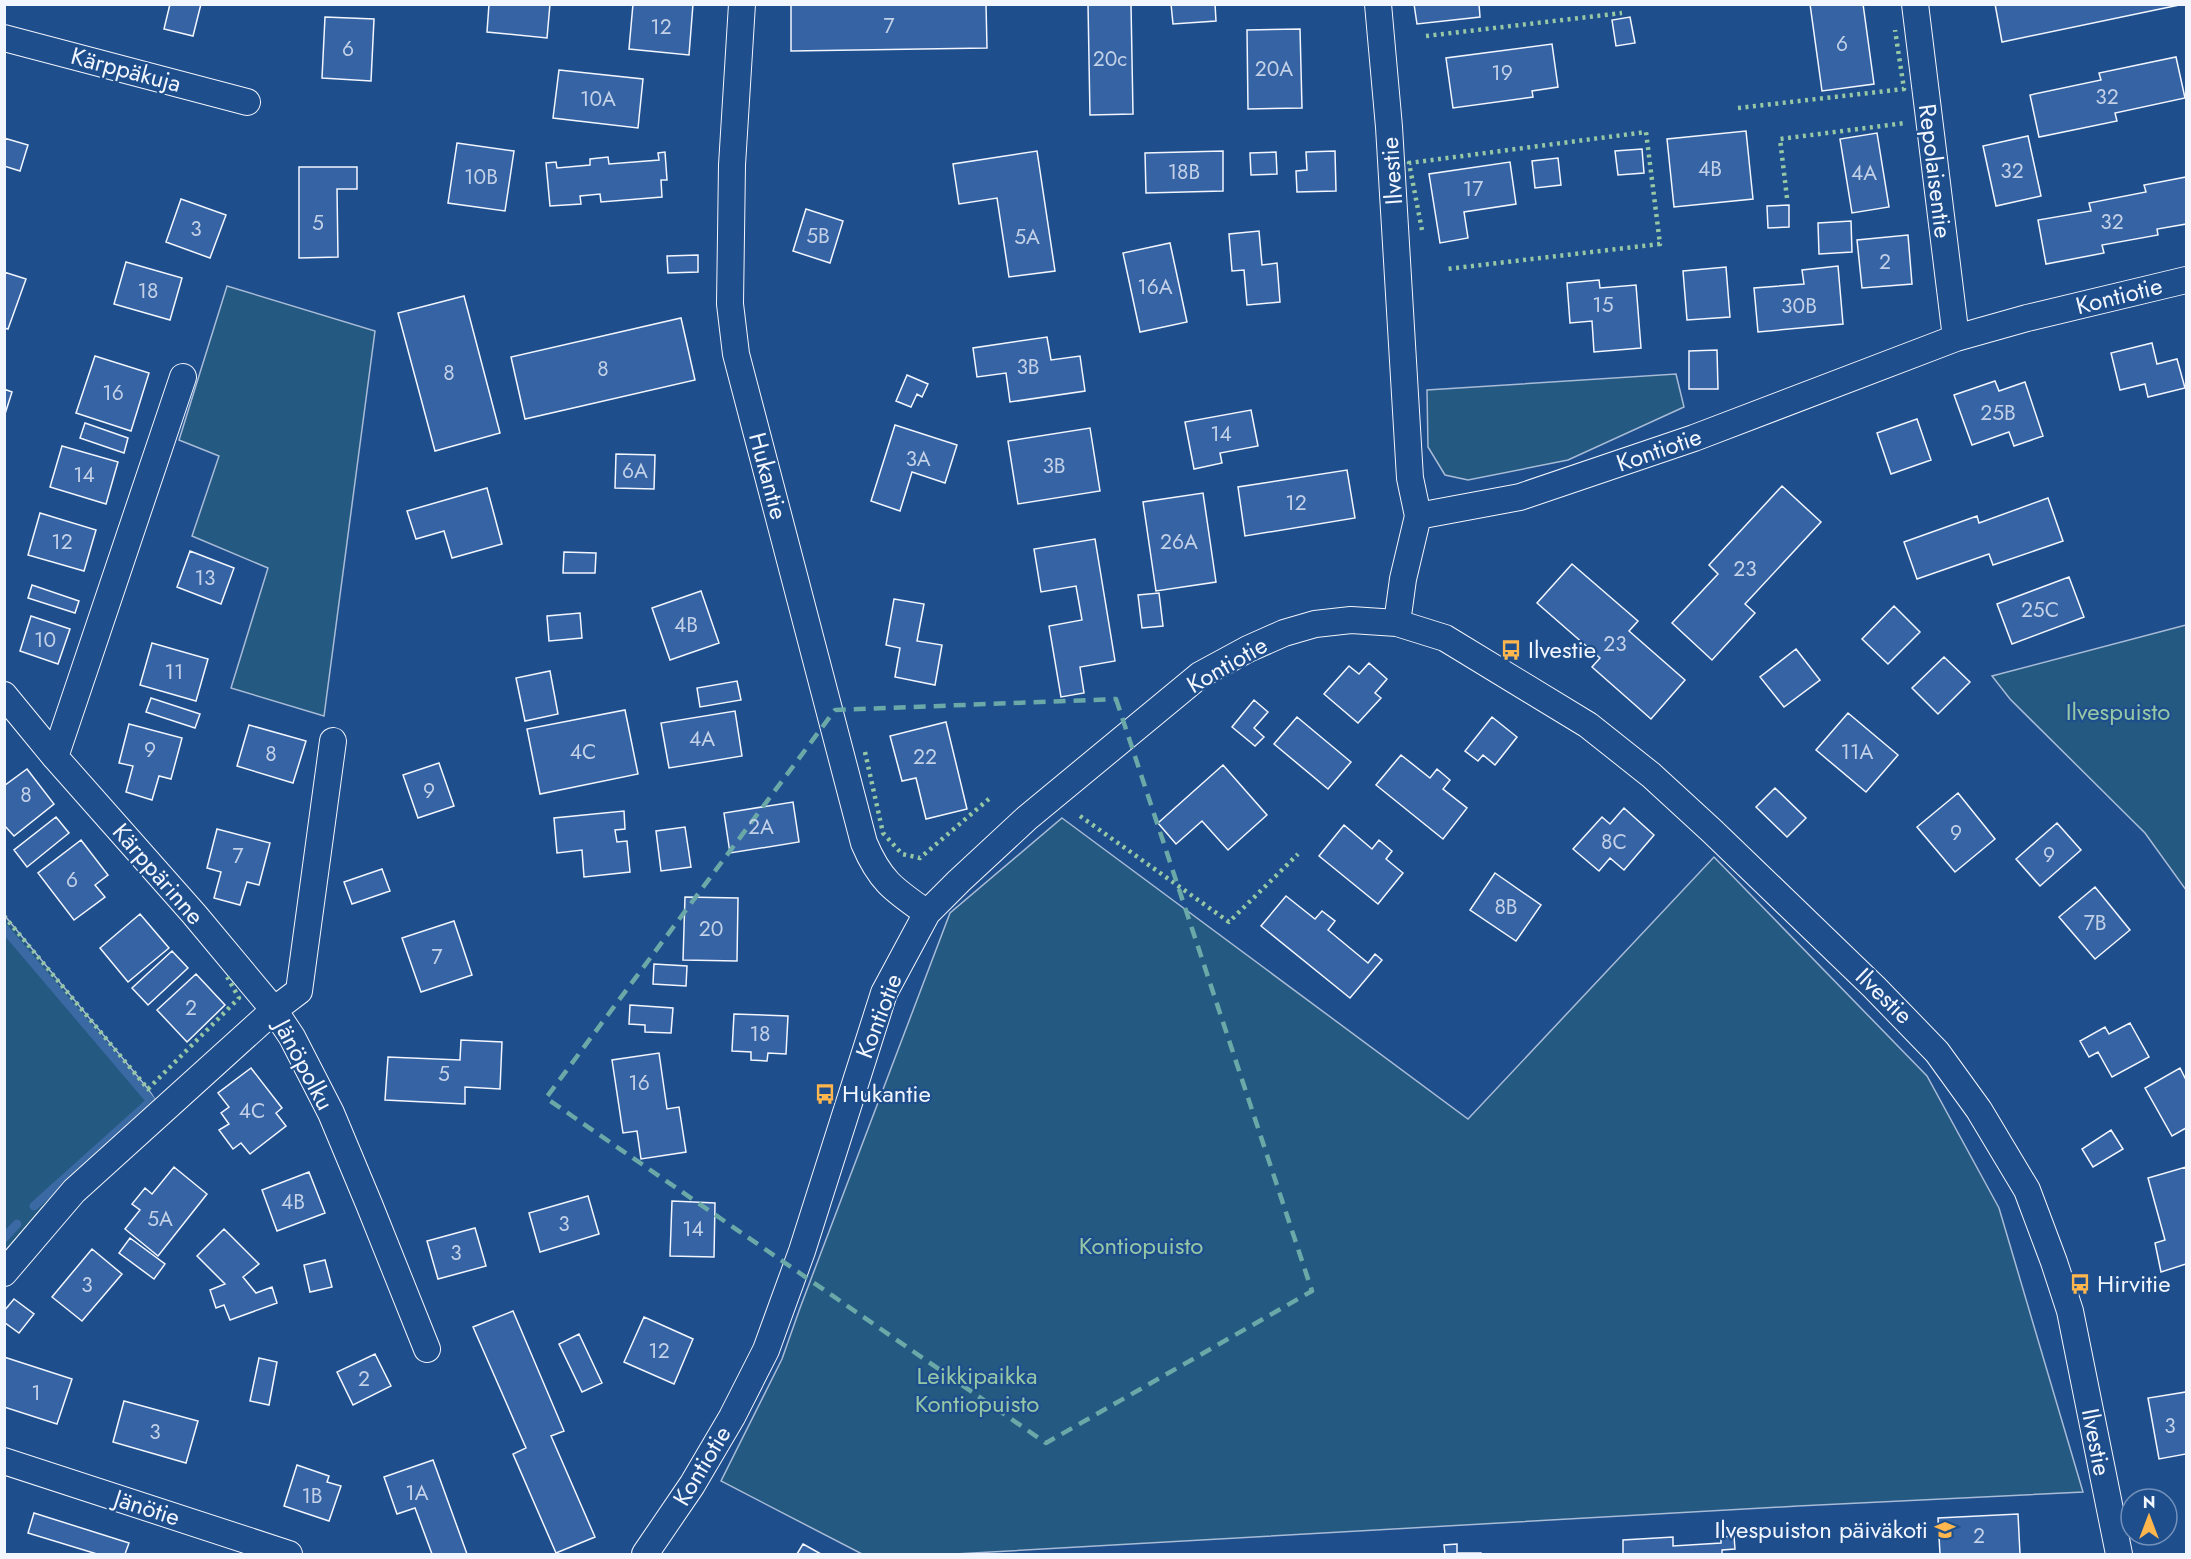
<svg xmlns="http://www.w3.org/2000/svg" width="2191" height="1559" font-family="Jost,sans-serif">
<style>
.green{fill:#245a82;stroke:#a8bbd7;stroke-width:1.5}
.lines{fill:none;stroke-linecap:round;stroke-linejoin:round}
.stream{stroke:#3b69a3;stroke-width:9}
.building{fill:#3563a3;stroke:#f2f6ff;stroke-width:1.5}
.street-casing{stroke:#f2f6ff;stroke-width:28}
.street{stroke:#1f4e8c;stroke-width:26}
.hedge{stroke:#97c8a6;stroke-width:4.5;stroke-dasharray:3 4.5;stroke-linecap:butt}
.marked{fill:none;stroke:#6aa9a8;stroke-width:4.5;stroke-dasharray:12 8;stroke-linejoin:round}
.labels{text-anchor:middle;stroke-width:4.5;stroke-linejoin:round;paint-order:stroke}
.number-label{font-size:21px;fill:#c3d1e8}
.street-label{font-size:24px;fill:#f2f6ff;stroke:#1f4e8c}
.poi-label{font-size:24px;fill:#f2f6ff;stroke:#1f4e8c;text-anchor:start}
.park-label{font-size:24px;fill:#97c8a6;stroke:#1f4e8c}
</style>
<rect width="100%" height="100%" fill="#1f4e8c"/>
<!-- green -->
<path class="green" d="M227,286L375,331L324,716L231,688L268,568L192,536L219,456L179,440Z
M1676,374L1684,407L1568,460L1468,480L1445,475L1428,447L1427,390Z
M2186,625V890L2145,833L2010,699L1992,676Z
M1062,818L1468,1119L1714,857L1927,1076L1999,1208L2083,1492L1798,1506L955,1554H862L721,1481L782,1359L800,1308L950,913Z
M5,916L148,1089L158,1104L42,1208L5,1252Z"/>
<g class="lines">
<!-- stream -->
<path class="stream" d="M4,928L151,1101L34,1206
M4,1238L17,1224"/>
</g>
<!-- building -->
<path class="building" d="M170,4H201L193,36L164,29Z
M489,4H550L547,38L487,32Z
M633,4H693L689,55L629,49Z
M791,4H986L987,48L791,51Z
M1088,4H1131L1133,114L1090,115Z
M1171,4H1215L1216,21L1173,24Z
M1414,4H1479L1480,17L1417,24Z
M1810,4H1863L1874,84L1822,91Z
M1995,4H2184L2002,42Z
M325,17L374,19L371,81L322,78Z
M1630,17L1635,43L1616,46L1612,20Z
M1300,29L1302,108L1248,109L1247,30Z
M1552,44L1558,87L1532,91L1533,97L1453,108L1446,58Z
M2176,57L2185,98L2115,113L2117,121L2039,137L2030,95L2101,80L2099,73Z
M559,70L643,79L638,128L553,118Z
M1746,131L1753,199L1674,207L1667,139Z
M1877,133L1889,207L1852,213L1840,139Z
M2028,136L2041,196L1996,206L1983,146Z
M4,138L28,145L20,171L4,166Z
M457,143L514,151L505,211L448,203Z
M1642,149L1644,173L1618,175L1615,151Z
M1037,151L1055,271L1009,277L997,198L959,204L953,164Z
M1223,151V191L1146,193L1145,153Z
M1335,151L1336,191L1297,192L1296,171L1307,170L1306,152Z
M665,152L667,180H661L662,197L601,202L600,194L580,196L581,204L550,206L546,163L556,162L557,168L590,165V159L608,157L609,164L659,160L658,153Z
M1276,152L1277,174L1251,175L1250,153Z
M1558,158L1561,185L1535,188L1532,161Z
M1510,162L1516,204L1464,212L1468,238L1440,243L1429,174Z
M299,167H357V189H337L338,257L299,258Z
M2186,177V224L2157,229L2158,235L2102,245L2104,253L2046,264L2038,220L2091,211L2089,203L2146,192L2144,185Z
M181,199L226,215L210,258L166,242Z
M1789,205V227L1768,228L1767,206Z
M806,209L843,221L830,263L793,251Z
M1851,221L1852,252L1819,254L1818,223Z
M1259,231L1262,265L1277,263L1280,302L1247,305L1244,270L1232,271L1229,234Z
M1908,235L1912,284L1862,288L1857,240Z
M1170,243L1187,322L1140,332L1123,253Z
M698,255V272L668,273L667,256Z
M126,262L182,278L170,320L114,304Z
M1838,266L1843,324L1758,332L1754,288L1804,284L1802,270Z
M1726,267L1730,317L1687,320L1683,271Z
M4,272L26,279L8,329L4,328Z
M1599,280L1600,288L1636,285L1641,348L1594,352L1592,321L1570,323L1567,283Z
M464,296L500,433L435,451L398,313Z
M681,318L695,380L525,419L511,357Z
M1047,337L1051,360L1080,356L1085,391L1010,402L1006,373L977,377L973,348Z
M2152,343L2157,364L2177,359L2185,388L2148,397L2145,384L2120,390L2111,353Z
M1717,350L1718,389H1689V351Z
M95,356L149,373L131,431L76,413Z
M907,375L928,384L922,397L917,394L911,407L896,401Z
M1995,381L1999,391L2025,382L2043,436L2014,446L2009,432L1972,445L1954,395Z
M4,389L12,392L4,417Z
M1251,410L1258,446L1220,453L1222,463L1194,469L1185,422Z
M1917,419L1931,460L1891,474L1877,433Z
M85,423L128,438L124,453L80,438Z
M895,425L957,445L945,483L912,472L900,511L871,501Z
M1090,428L1100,491L1018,504L1008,441Z
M62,446L118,462L106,504L50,487Z
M616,454L655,455L654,489L615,488Z
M1347,470L1355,518L1245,536L1238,487Z
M1782,486L1821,522L1745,604L1755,613L1712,660L1672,623L1718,574L1709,565Z
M487,488L502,544L452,558L444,531L416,539L407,511Z
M1203,493L1216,582L1156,591L1143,502Z
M2048,498L2063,541L1993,565L1989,554L1917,579L1904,542L1977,516L1979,523Z
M40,513L96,530L84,571L28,555Z
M1095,539L1115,661L1080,667L1084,693L1061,697L1049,626L1082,620L1076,586L1041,592L1034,549Z
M190,551L234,568L221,604L177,587Z
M564,552L596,553L595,573H563Z
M1572,564L1638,621L1629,631L1685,680L1651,719L1592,667L1600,658L1537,603Z
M2069,577L2084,617L2012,644L1997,604Z
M32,585L79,601L75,613L28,598Z
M701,591L719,643L670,660L652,608Z
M1159,593L1163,626L1142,628L1138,595Z
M894,599L924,604L917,641L942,645L935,685L895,677L900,648L886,645Z
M1894,606L1920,632L1888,664L1862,639Z
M580,613L582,638L549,641L547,616Z
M31,616L70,629L58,664L20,651Z
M152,643L208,659L196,701L140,685Z
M1796,649L1820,680L1784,707L1760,677Z
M1944,657L1970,682L1938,714L1912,688Z
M1369,663L1387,679L1375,693L1381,698L1358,723L1324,694L1349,666L1359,674Z
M550,671L558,714L525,721L516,678Z
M737,681L741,700L700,707L697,688Z
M151,698L200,714L195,728L146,712Z
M1254,700L1268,712L1254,728L1264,737L1255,746L1232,727Z
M625,710L638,774L540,794L527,729Z
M735,711L742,756L669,768L661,723Z
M1848,713L1898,755L1866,792L1816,750Z
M1297,717L1351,762L1328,789L1274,744Z
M1492,717L1517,737L1495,765L1483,755L1478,761L1465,751Z
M946,722L967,809L926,819L916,778L902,781L890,736Z
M129,724L182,738L171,779L159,776L152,800L126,792L133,766L119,763Z
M249,725L306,741L293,783L237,766Z
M1401,755L1430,778L1437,769L1450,780L1443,789L1467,808L1443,839L1376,785Z
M439,763L454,806L418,818L403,775Z
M1223,765L1267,815L1228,850L1202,821L1176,844L1158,823Z
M27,769L54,804L14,836L4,825V786Z
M1775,788L1806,818L1787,837L1756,807Z
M1958,793L1995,839L1955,872L1917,827Z
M793,802L799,842L730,853L724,813Z
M1624,808L1654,835L1624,870L1610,858L1599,871L1573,849L1602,817L1610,824Z
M624,811L625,829L615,830L617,842L627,841L630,872L584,877L582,850L557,853L554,818Z
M56,817L69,833L27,867L14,850Z
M2057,823L2081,850L2040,886L2016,859Z
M1344,825L1372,849L1379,840L1392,851L1386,859L1403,873L1378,904L1319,856Z
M685,827L691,867L661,871L656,831Z
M217,829L270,843L259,885L247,882L240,905L214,898L221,872L207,868Z
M81,840L108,875L95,885L105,897L74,920L38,873Z
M382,869L390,891L352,904L344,882Z
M1495,873L1541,905L1516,941L1470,910Z
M2095,887L2130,930L2095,959L2059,917Z
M1286,896L1315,919L1322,911L1335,921L1328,930L1368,963L1375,954L1382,960L1350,998L1261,926Z
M685,897L738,898L737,961L683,960Z
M140,914L169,948L128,982L100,948Z
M454,921L472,975L421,992L402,938Z
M172,951L188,968L148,1005L132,988Z
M654,964L687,966L686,986L653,984Z
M196,974L225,1005L187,1042L157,1010Z
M630,1005L673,1008L671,1033L645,1032V1025L629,1024Z
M734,1014L788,1016L786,1054L768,1053L767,1061L751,1060V1052L732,1051Z
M2130,1023L2149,1057L2112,1077L2098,1052L2089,1057L2080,1041L2105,1027L2109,1034Z
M461,1040L502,1042L500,1089L465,1087V1104L385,1100L388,1057L460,1060Z
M659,1053L667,1109L679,1107L686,1152L641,1159L637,1131L623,1133L612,1060Z
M251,1068L282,1108L276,1113L286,1126L250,1154L241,1143L233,1149L219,1130L229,1124L221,1113L229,1107L218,1093Z
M2180,1068L2186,1080V1128L2172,1136L2145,1088Z
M2111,1130L2123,1149L2093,1167L2082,1149Z
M174,1167L207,1194L158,1256L125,1229L140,1210L132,1204L145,1188L152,1194Z
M2186,1167V1264L2161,1272L2155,1243L2165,1240L2148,1178Z
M309,1172L325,1213L277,1231L262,1190Z
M588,1196L599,1234L540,1252L529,1213Z
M672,1201L715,1203L714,1257L670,1256Z
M475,1228L486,1266L438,1279L427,1241Z
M224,1229L259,1264L243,1277L256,1293L272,1287L277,1303L230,1320L224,1305L216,1308L210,1290L225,1284L197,1256Z
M130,1238L165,1264L154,1279L119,1253Z
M92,1249L122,1274L82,1321L52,1297Z
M325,1260L332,1287L310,1292L304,1265Z
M14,1299L34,1314L19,1333L4,1322V1311Z
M513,1311L564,1431L551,1436L595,1537L556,1553L513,1454L526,1448L473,1327Z
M644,1317L693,1339L674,1384L624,1362Z
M579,1334L602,1383L582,1392L559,1344Z
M375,1354L391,1386L353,1405L337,1372Z
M4,1357L72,1379L57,1424L4,1407Z
M259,1358L277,1362L269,1405L250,1401Z
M2186,1392V1454L2159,1459L2148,1398Z
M124,1401L198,1421L186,1463L113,1442Z
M433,1460L467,1554H432L415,1508L397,1514L384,1477Z
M297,1465L329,1476L327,1482L341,1486L329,1521L284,1506Z
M34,1513L129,1543L125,1554H97L28,1533Z
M2018,1514L2020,1554H1940L1938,1518Z
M1734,1536L1735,1549L1722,1550V1554H1623V1540L1673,1537V1546L1721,1543V1537Z
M803,1544L821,1554H797Z
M1457,1544V1553H1481V1554H1443H1445L1444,1545Z"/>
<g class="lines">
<!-- street casing -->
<g class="street-casing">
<path id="street" d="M742,4L732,165L730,304L736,354L864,843C880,881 894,890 927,913
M1378,4L1389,127L1410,478L1418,516
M1915,4L1956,338
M4,38L247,102
M1397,623L1403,579L1418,516L1520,497L1694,438L1956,338L2027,318L2186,280
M4,695L55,757L194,914L274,1010L292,1037L331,1113L369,1204L427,1349
M55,757L183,377
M4,1273L74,1191L274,1010L299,991L333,741
M4,1461L289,1554
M645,1554L692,1485L732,1417L766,1350L802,1251L884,993L927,913L959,881L1027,818L1200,675L1248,649L1284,633L1315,624L1351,620L1397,623L1445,638L1588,725L1651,775L1712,831L1874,987L1937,1052L1979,1110L2027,1190L2054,1262L2070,1311L2119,1554"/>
</g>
<!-- street -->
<use href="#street" class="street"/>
<!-- hedge -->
<path class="hedge" d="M1426,36L1622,13
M1738,108L1904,89L1895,30
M1787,198L1780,139L1905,123
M1422,230L1409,163L1646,132L1660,244L1447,269
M865,752L883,833L902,854L920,858L990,798
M1080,816L1229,922L1298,854
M4,916L148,1089L239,998L225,973"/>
</g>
<!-- marked area -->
<path class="marked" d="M1116,699L1312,1291L1046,1443L546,1098L835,710Z"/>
<!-- icons -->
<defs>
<g id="bus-bare" transform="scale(1.62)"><path d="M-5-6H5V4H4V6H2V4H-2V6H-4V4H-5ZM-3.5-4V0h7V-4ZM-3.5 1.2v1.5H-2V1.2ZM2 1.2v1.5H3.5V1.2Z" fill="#ffb74d" stroke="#1f4e8c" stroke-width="2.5" paint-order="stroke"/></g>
<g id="school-bare" transform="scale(1.62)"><path d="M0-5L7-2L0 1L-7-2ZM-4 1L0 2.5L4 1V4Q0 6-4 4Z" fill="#ffb74d" stroke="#1f4e8c" stroke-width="2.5" paint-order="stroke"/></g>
</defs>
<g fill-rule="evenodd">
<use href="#bus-bare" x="1511" y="650"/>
<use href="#bus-bare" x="825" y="1094"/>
<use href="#bus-bare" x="2080" y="1284"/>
<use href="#school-bare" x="1945" y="1530"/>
</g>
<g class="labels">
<!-- number labels -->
<g class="number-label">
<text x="889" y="33">7</text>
<text x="661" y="34">12</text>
<text x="1842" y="51">6</text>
<text x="348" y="56">6</text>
<text x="1110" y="66">20c</text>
<text x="1274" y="76">20A</text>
<text x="1502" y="80">19</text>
<text x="2107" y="104">32</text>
<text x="598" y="106">10A</text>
<text x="1710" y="176">4B</text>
<text x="2012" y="178">32</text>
<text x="1184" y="179">18B</text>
<text x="1864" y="180">4A</text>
<text x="481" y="184">10B</text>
<text x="1473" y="196">17</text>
<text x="2112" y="229">32</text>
<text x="318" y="230">5</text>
<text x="196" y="236">3</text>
<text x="818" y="243">5B</text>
<text x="1027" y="244">5A</text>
<text x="1885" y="269">2</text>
<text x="1155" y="294">16A</text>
<text x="148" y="298">18</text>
<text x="1603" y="312">15</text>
<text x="1799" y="313">30B</text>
<text x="1028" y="374">3B</text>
<text x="603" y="376">8</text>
<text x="449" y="380">8</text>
<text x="113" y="400">16</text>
<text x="1998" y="420">25B</text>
<text x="1221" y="441">14</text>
<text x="918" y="466">3A</text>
<text x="1054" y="473">3B</text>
<text x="635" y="478">6A</text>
<text x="84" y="482">14</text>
<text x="1296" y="510">12</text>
<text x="62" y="549">12</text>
<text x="1179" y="549">26A</text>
<text x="1745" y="576">23</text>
<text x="205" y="585">13</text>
<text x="2040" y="617">25C</text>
<text x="686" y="632">4B</text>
<text x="45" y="647">10</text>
<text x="1615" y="651">23</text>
<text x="174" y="679">11</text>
<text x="702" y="746">4A</text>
<text x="150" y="757">9</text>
<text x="583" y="759">4C</text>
<text x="1857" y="759">11A</text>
<text x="271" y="761">8</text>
<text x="925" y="764">22</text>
<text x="429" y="798">9</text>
<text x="26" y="802">8</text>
<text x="761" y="834">2A</text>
<text x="1956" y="840">9</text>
<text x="1614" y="849">8C</text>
<text x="2049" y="862">9</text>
<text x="238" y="863">7</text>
<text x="72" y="887">6</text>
<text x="1506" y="914">8B</text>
<text x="2095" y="930">7B</text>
<text x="711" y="936">20</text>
<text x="437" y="964">7</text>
<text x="191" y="1015">2</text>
<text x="760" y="1041">18</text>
<text x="444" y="1081">5</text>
<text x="639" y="1090">16</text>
<text x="252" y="1118">4C</text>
<text x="293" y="1209">4B</text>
<text x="160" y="1226">5A</text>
<text x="564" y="1231">3</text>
<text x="693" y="1236">14</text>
<text x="456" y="1260">3</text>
<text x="87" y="1292">3</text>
<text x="659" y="1358">12</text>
<text x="364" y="1386">2</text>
<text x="36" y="1400">1</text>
<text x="2170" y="1433">3</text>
<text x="155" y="1439">3</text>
<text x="417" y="1500">1A</text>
<text x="312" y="1503">1B</text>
<text x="1979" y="1543">2</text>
</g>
<!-- street labels -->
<g class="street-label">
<text transform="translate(126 70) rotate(15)" y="8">Kärppäkuja</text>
<text transform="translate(1392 171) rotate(-94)" y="8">Ilvestie</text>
<text transform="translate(1935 171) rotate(83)" y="8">Repolaisentie</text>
<text transform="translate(2119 296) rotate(-14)" y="8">Kontiotie</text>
<text transform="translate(1659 450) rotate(-19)" y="8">Kontiotie</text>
<text transform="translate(768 476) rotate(75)" y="8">Hukantie</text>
<text transform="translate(1227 665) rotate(-30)" y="8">Kontiotie</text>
<text transform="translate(158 874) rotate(49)" y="8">Kärppärinne</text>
<text transform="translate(1884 996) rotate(44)" y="8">Ilvestie</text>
<text transform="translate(879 1016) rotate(-69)" y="8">Kontiotie</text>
<text transform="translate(304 1065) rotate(62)" y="8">Jänöpolku</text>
<text transform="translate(2096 1442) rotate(79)" y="8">Ilvestie</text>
<text transform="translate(702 1466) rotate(-59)" y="8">Kontiotie</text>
<text transform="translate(147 1508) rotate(18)" y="8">Jänötie</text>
</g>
<!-- poi labels -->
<g class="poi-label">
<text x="1528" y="658">Ilvestie</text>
<text x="842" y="1102">Hukantie</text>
<text x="2097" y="1292">Hirvitie</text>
<text x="1928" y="1538" text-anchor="end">Ilvespuiston päiväkoti</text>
</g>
<!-- park labels -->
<g class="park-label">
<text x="2118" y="720">Ilvespuisto</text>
<text x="1141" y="1254">Kontiopuisto</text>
<text x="977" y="1384">Leikkipaikka<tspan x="977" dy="28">Kontiopuisto</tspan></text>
</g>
</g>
<!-- border -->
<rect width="2191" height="1559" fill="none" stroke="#f2f6ff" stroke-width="12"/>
<!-- north arrow -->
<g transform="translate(2149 1517)"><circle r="28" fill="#1f4e8c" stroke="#7391ba" stroke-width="1.5"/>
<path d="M0-4.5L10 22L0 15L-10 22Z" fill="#ffb74d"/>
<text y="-9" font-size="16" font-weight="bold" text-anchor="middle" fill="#f2f6ff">N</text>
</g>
</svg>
